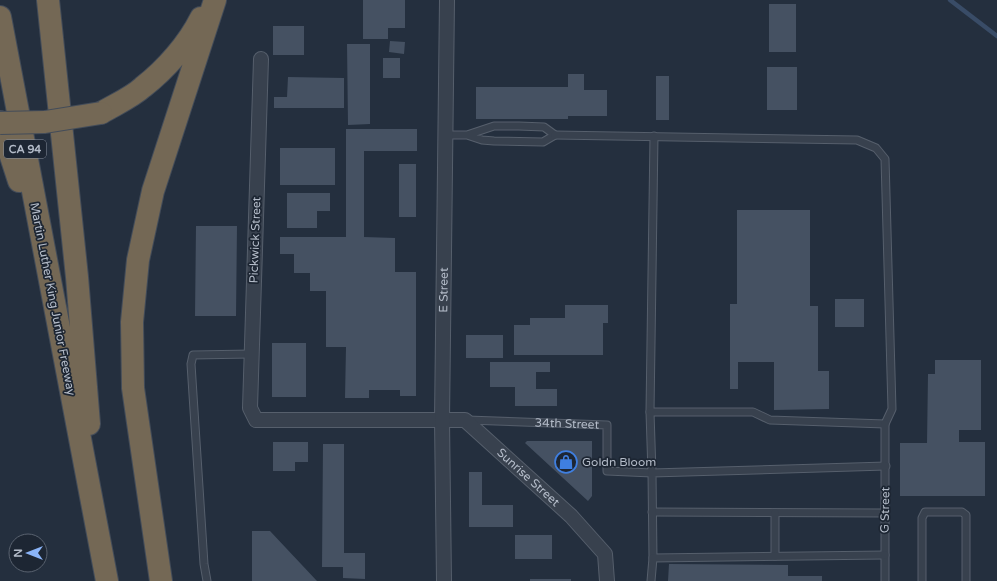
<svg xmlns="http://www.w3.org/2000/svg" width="997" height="581" font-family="'Varela Round',sans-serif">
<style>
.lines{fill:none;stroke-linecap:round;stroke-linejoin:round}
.stream{stroke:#394c67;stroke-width:4.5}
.building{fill:#455162}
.lane-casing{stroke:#565f6c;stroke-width:9}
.street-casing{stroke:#565f6c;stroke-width:16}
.highway-casing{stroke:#434c59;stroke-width:24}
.lane{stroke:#38414e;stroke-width:7}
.street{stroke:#38414e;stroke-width:14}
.highway{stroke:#746855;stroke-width:22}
.highway-bridge-casing{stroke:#434c59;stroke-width:24;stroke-linecap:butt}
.highway-bridge{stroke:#746855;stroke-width:22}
.labels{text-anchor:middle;stroke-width:3.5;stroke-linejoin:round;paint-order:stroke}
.shield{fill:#1d2633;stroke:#878f9c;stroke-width:1}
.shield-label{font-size:11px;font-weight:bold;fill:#b4bcc9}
.street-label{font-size:12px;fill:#b4bcc9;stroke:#1d2633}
.poi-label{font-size:12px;fill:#b4bcc9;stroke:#1d2633;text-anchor:start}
</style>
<rect width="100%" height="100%" fill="#242f3e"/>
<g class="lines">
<!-- stream -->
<path class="stream" d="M950,0L997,36"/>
</g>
<!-- building -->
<path class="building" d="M363,0H405V28H388V39H363Z
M769,4H796V52H769Z
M273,26H304V55H273Z
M390,41L405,42L404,54L389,52Z
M347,44H370V124L348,125Z
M383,58H400V78H383Z
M767,67H797V110H767Z
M568,74H584V90H607V116H568V119H476V87H568Z
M656,76H669V120H656Z
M288,77L344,78V108H274V97H287Z
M346,129H417V151H364V237L395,238V272H416V396H400V390H369V398H345L346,347H326V291H310V273H294V254H280V237H346Z
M280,148H335V185H280Z
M399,164H416V217H399Z
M287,193H330V211H317V228H287Z
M737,210H810V306H818V371H829V409L774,410V362H738V389H730V304H737Z
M196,226H237L236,316H195Z
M835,299H864V327H835Z
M565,305H608V323H603V355H514V325H530V318H565Z
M466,335H503V358H466Z
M272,343H306V397H272Z
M935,360H981V430H959V442H985V496H900V443H927L928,374H935Z
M490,362H550V372H536V389H557V406H515V387H490Z
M527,441H592V496L588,501L525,443Z
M273,442H308V462H295V471H273Z
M323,444H344V553H365V579L343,578V567H322Z
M469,472H482V505H513V527H469Z
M252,531H270L317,581H252Z
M515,535H552V559H515Z
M669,564L788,565V576H822V581H668Z
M530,579H571V581H530Z"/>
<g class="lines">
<!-- lane casing -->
<g class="lane-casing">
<g id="lane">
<path d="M446,135H467L494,126H519L544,127L555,135L543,142L494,141L482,140L467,135"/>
<path d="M650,412L654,136"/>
<path id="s1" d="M467,420L607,425V471L652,473L650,412H753L770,420L885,424L892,409L885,159L876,148L857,140L555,135"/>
<path d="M885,424V581"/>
<path d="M652,512L885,513"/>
<path d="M775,513V556"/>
<path d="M653,558L652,473L886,466"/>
<path d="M207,581L204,564L191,364L193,355L251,354"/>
<path d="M651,581L653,558L885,555"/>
<path d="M922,581V518L925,512H962L966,515V581"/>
</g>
</g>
<!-- street casing -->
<g class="street-casing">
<g id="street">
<path id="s2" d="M261,59L250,408L256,420H465L571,516L605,554L607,581"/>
<path id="s3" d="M444,581L442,420L447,0"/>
</g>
</g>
<!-- highway casing -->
<g class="highway-casing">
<path id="highway" d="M48,0L77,277L89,424
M0,17L107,581
M101,113C114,105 131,98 143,87C166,69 188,44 201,18
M0,122L19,181
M161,581L133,388L132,322L138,260L153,191L215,0"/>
</g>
<!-- lane -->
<use href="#lane" class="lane"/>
<!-- street -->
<use href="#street" class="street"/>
<!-- highway -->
<use href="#highway" class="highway"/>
<!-- highway-bridge casing -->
<g class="highway-bridge-casing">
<path id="highway-bridge" d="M0,123L45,122L101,113"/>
</g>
<!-- highway-bridge -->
<use href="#highway-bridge" class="highway-bridge"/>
</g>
<!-- icons -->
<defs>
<g id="shop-ring" transform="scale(1.15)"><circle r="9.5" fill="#1d2633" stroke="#3f7fe0" stroke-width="1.5"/><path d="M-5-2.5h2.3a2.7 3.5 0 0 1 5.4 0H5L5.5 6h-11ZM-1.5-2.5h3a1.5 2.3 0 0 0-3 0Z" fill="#3f7fe0"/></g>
</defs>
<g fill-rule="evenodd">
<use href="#shop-ring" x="566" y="462"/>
</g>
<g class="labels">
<!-- shield labels -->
<rect class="shield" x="4" y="140" width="42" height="18" rx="3"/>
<g class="shield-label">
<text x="25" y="153">CA 94</text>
</g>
<!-- street labels -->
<g class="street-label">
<text transform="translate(255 240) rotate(-88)" y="4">Pickwick Street</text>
<text dy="4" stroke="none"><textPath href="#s3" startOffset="291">E Street</textPath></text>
<text transform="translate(53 299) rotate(79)" y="4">Martin Luther King Junior Freeway</text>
<text dy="4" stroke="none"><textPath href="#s1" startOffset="100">34th Street</textPath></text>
<text dy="4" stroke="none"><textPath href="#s2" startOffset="657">Sunrise Street</textPath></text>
<text transform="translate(885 510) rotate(-89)" y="4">G Street</text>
</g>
<!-- poi labels -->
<g class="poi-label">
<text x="582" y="466">Goldn Bloom</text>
</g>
</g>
<!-- north arrow -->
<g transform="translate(28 553) rotate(270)"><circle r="19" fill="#1d2633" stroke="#59626f"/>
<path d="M0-3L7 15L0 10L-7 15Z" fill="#8ab4f8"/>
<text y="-6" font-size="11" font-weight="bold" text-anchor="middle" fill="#b4bcc9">N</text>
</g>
</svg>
